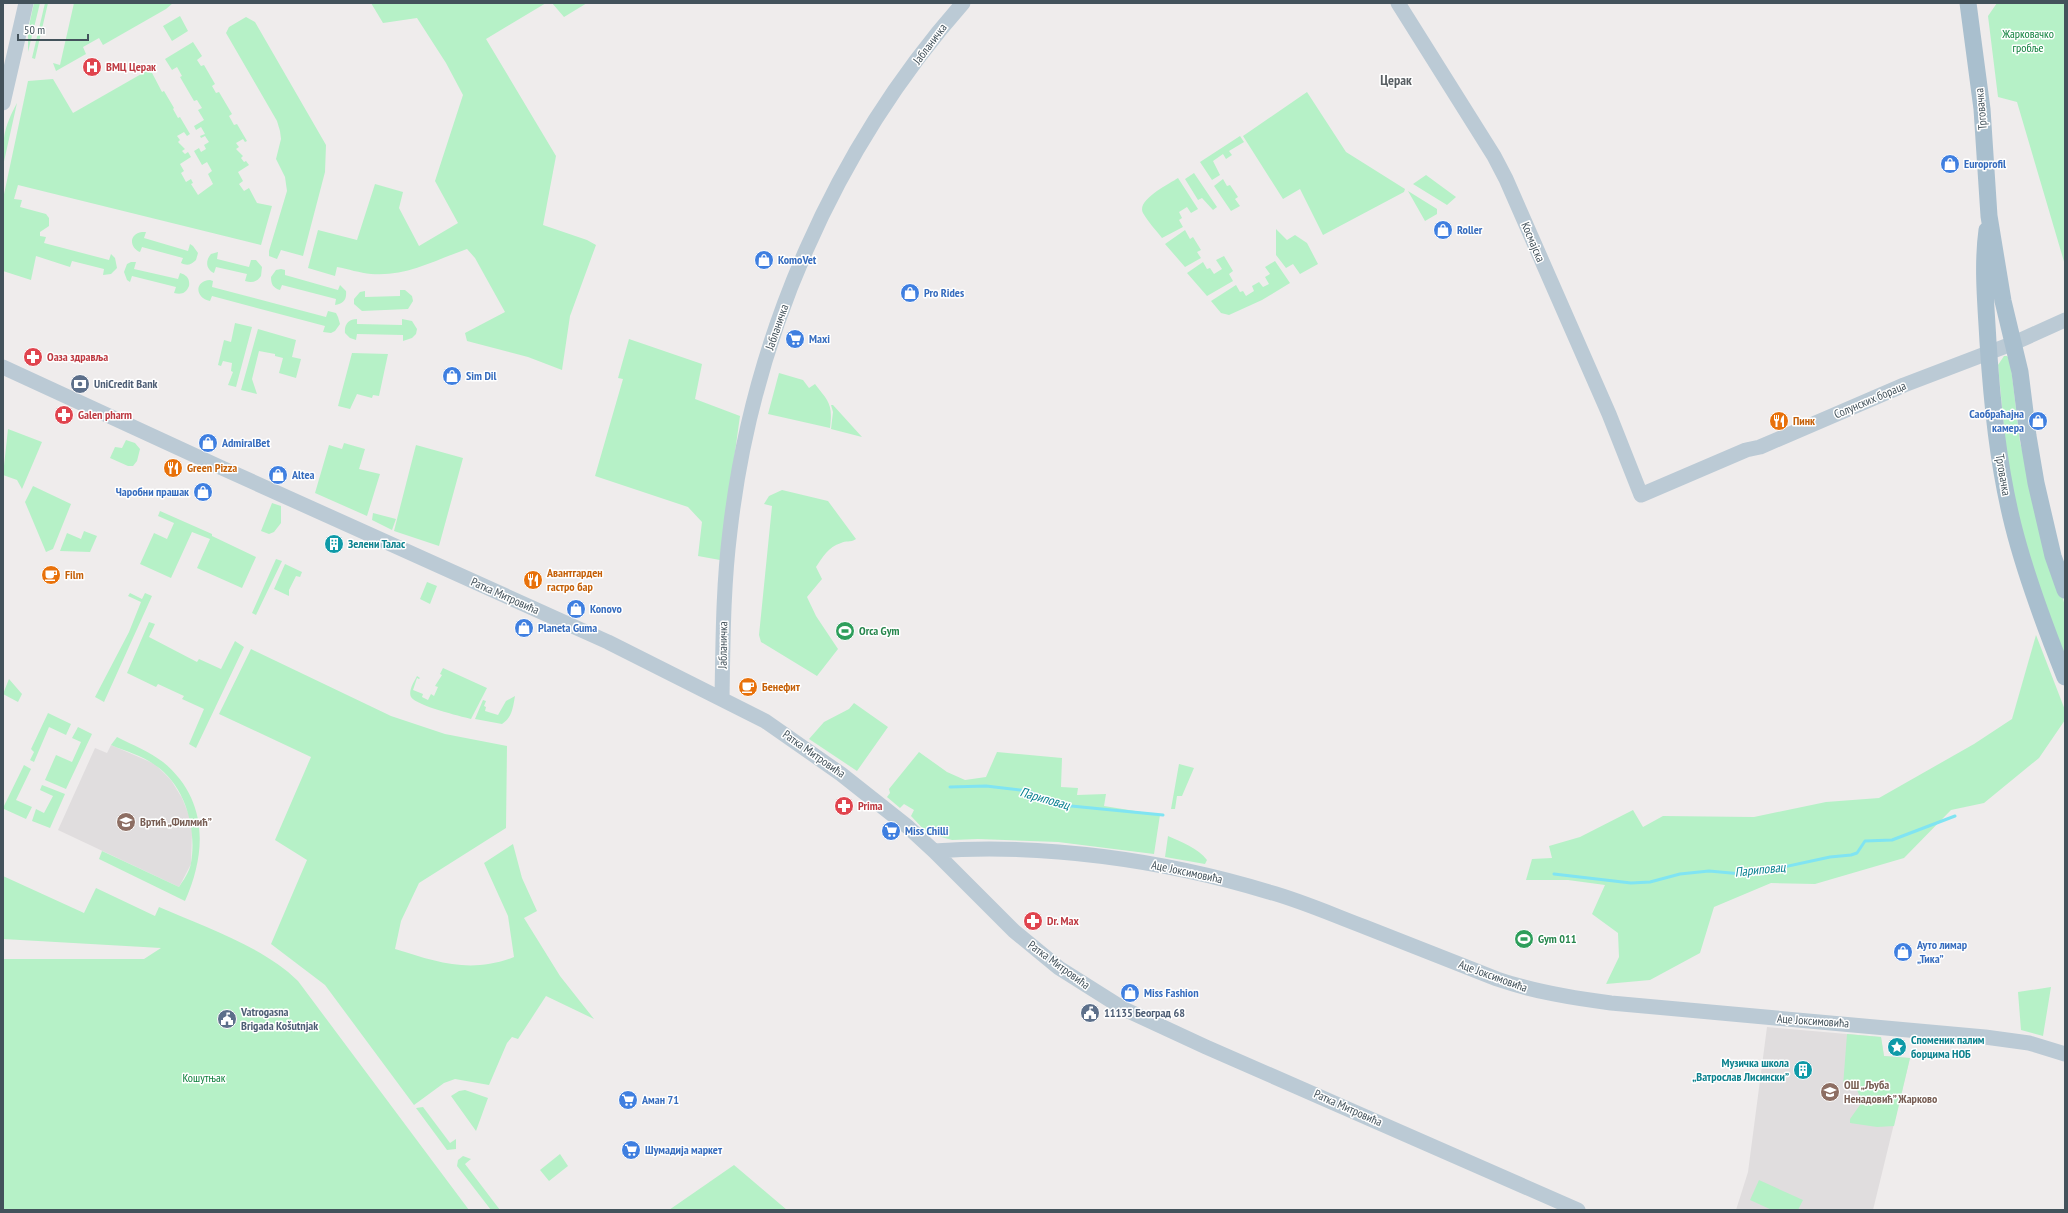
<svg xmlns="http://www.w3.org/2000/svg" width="2068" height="1213" font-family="'PT Sans Narrow',sans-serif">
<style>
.education{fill:#e0ddde}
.green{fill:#b6f1c7}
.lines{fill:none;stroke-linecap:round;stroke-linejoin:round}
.stream{stroke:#80e4f2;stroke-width:3}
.secondary{stroke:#bbcad5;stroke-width:15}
.primary{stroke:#a9bfce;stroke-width:17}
.labels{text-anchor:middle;stroke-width:3;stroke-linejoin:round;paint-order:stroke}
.park-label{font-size:12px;fill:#10813e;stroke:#fff}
.street-label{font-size:12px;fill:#43525b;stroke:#fff}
.health-label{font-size:12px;font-weight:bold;fill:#be3a42;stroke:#fff;text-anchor:start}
.shop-label{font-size:12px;font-weight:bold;fill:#366cbe;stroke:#fff;text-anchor:start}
.service-label{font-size:12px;font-weight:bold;fill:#4e5e75;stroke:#fff;text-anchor:start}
.food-label{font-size:12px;font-weight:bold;fill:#c56008;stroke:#fff;text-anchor:start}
.culture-label{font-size:12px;font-weight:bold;fill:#0d838f;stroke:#fff;text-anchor:start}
.leisure-label{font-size:12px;font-weight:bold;fill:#27864d;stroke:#fff;text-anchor:start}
.education-label{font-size:12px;font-weight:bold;fill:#785e54;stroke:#fff;text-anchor:start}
.water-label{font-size:13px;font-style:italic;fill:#057f8f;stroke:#fff}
.quarter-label{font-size:14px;font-weight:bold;fill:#585e62;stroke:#fff}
</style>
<rect width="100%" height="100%" fill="#efecec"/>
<!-- education -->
<path class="education" d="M111,745L155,764L171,780L182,798L189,815L192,832L191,864L179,887L58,830L95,748L107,753Z
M1767,1027L1881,1037L1884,1056L1910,1058L1873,1210H1736L1748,1172Z"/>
<!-- green -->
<path class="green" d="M34,3H40L28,52V30Z
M45,3H48L35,59L32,58Z
M74,3H173L166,9L103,45L99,38L83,47L86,54L56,71L53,63L60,65Z
M371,3H546L486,39L556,156L543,225L587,240L596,245L570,316L562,370L528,357L467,341L465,333L505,312L475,258L467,249C435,260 406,277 371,274C360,273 348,269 337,267L335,276L308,268L318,230L357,240L375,184L403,192L399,208L419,246L458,223L435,181L463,95L446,63L417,18L383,23Z
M552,3H587L564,17Z
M1997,3H2065V265L2017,102L1998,97L1988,16Z
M180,16L188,31L172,41L163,26Z
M246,17L255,22L326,145L325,172L303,256L281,250L277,259L269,256V251L287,191L285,177L276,159L281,139L280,131L277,121L226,33L229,27Z
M193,42L202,56L197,60L201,66L204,65L215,84L212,86L216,93L219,92L232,114L229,116L234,125L237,124L247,141L245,142L243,139L236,143L239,147L236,149L243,156L241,158L244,162L246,161L249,165L238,172L243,181L239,184L244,191L249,188L257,203L272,206L261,245L18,185L14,199L22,200L20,207L46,214L49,218V226L40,232V236L46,237L44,243L109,260L111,254L115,258L117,268L111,274L103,275L104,269L72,261L70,267L36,256L31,280L3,271V199L28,81L53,79L73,113L150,69L162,92L164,91L174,108L173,109L178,118L180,117L190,134L187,136L184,132L177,136L180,140L178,142L185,149L182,151L185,154L188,152L191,157L180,164L184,171L181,173L186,182L191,179L193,183L191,184L198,195L213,184L208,174L212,171L207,162L202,165L194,151L199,148L201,152L206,149L204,145L209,142L205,136L201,138L200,136L205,134L201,127L196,130L194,126L204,120L198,110L202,108L197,100L194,101L180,77L182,76L177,67L172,70L165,59Z
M1307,92L1346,152L1405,189L1404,192L1323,235L1300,189L1283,199L1243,136Z
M17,103L3,166C3,138 3,129 17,103Z
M1240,136L1244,142L1229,151L1232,155L1226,159L1223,154L1213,161L1220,175L1212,180L1200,162Z
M1194,173L1217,207L1213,210L1202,198L1198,200L1185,179Z
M1426,175L1456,197L1447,205L1413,184Z
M1178,178L1198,209L1191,213L1187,207L1179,212L1182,218L1179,220L1183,227L1162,238C1156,230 1148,222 1143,213C1136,200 1169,184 1178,178Z
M1223,179L1227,186L1230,185L1238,197L1235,199L1240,206L1231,211L1214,186Z
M1408,191L1437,209V214L1425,221Z
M1276,229L1287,240L1295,235L1307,243L1318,264L1300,274L1293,264L1286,268L1276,255Z
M1185,230L1190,239L1193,237L1201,250L1197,252L1201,258L1185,267L1165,244Z
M142,232H146L144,238L188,251L190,244L193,246L198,253L196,260C191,265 187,266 181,263L183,258L142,247L140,252C129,247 129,234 142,232Z
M218,252L217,259L249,267L251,260H256L262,267L261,276C257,282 252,283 245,281L247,274L216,267L214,273C206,269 205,261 211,254Z
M1224,256L1233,271L1229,274L1233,281L1207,296L1187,273L1203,262L1207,269L1210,268L1214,274L1222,269L1216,260Z
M1275,261L1290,283L1262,300L1229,315L1221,313L1211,301L1236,285L1240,292L1243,291L1246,296L1254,291L1252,286L1259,282L1263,287L1269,284L1265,277L1270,274L1265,267Z
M131,262H136L134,269L178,279L180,273C187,275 190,279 189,286C186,293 182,295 174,293L176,287L132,276L130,282L127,280L124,272L127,264Z
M281,269L285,270V275L338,290L340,285L346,291C347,300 343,304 335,305L336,299L282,285L280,290C273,288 271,284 271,277L276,270Z
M210,280L213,281L212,287L326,317L328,311L336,313L338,317L340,324L335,331L331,333L323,332L325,326L212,296L210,301C195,298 194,281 210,280Z
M400,290H405L412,296L413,301L408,309L362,311L354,304V299L360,292L365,291V297L400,296Z
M357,319V324L402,325V319L412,321L417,329L416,334L412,338L403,341V335L357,334L356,340L350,338L345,333C344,324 349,319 357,319Z
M235,323L252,327L236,387L228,385L233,372L231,371L232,363L223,361L221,366L218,365L224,340L231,342Z
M258,329L296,340L292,357L301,359L296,378L279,373L283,358L275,356V354L259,351L252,379L257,394L241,390Z
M629,339L702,364L695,399L740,416L720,560L698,556L702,522L688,507L595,476L623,379L618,378Z
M352,353L388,354L379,396L373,395L372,398L357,394L350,409L338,406Z
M2004,356H2007L2010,359L2020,442L2065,606V658L2043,605L2010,491L1998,365Z
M779,373L803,380L809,388L815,384C829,402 833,404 830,428L768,414Z
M831,405H833L862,437L831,429L833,412Z
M8,429L42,442L22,489L17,480L3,475Z
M126,440L135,443L140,449L137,461L133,466H128L110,458L115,447L122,448Z
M344,443L365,449L359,469L380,474L367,516L315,493L329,445L342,449Z
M416,445L463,458L439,546L394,531Z
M33,486L71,504L53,549L46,552L25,502Z
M782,490L828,501L856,539C850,543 846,540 841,543C828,547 823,557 816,567L822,579L807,597L816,616L838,649L817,676L761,642L759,635L772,506L764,504L769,496Z
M272,503L281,506V523L274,532L269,534L261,531Z
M160,511L212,534V536L256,557L242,588L197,568L210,539L192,532L171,578L140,564L154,533L167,539L174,523L158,516Z
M373,513L396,519L392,530L372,520Z
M84,531L97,536L90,552L60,551L67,533L81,539Z
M276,559L282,561L256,615L252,613Z
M285,564L302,572L300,577L296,576L289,590V596L274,589Z
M427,582L437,586L430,604L420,599Z
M130,593L142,599L145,593L152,596L104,702L95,697L129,632L141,602L128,596Z
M149,622L155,624L149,637L197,662L199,659L221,669L235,641L244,647L196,748L189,744L204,709L182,699L184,696L158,684L156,687L127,673Z
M2036,635L2065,710V720L2039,758L1984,803L1951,810L1904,858L1815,884L1771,883L1714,907L1700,953L1650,980L1606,984L1619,957L1618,933L1592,914L1605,885L1568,880H1526L1532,859L1552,858L1549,846L1580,837L1633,810L1643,827L1663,816L1754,817L1826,802L1879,798L1974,744L2012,719Z
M251,649L391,716L445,734L507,746L506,828L419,883L401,921L395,949C437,962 470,974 514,957L508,916L484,863L513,844L522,878L537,911L524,918L560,976L594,1019L546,996L518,1039L512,1037L507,1043L489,1085L455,1079L444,1083L414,1105L325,985L271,944L307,860L275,840L311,757L219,714Z
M443,668L487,688L471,719C460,716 417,706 411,697C408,691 414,682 417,676L420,678L419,679L417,678L413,690L423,694L422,697L428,700L431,694L434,696L438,687L435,686L442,675L440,674Z
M9,679L22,694L18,702L3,694Z
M515,696C513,707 512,718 502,724L475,719L483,700L486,701L484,706L486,707L485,711L498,715L506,701Z
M854,703L888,727L857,771L809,739L824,722L849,709Z
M48,713L71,724L66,735L49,727L34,762L30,760L34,752L31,749Z
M78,727L92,734L66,789L45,780L56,755L72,762L81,742L72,738Z
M117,737C133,745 150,752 163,762C208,799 207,852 185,901L99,859L102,851L179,887C183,881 190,871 191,863C197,828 185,785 155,765C143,756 125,751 111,745Z
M919,752L947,772L965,780L986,777L997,752L1062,758L1061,787L1078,788L1077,795L1106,794L1104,806L1160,815L1154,854L1058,842L978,839L952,840L927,833L911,816L914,810L904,804L900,808L887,797L890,793L889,789Z
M1179,764L1194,768L1182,796H1177L1175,809H1171Z
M24,765L31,769L16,800L32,807L26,819L4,809V806Z
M42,785L65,794L50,828L32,821L36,809L44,813L53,796L40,790Z
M1168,836C1181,842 1198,848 1207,860L1205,864L1165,857Z
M3,876L84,913L96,888L155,916L159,907C203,926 264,947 298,981L469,1210H3V959H144L161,948L3,939Z
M2051,987L2043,1036L2021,1030L2018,992Z
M1847,1034L1881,1037L1884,1056L1910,1058L1894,1126L1877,1127L1850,1123V1119L1862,1102L1857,1090L1843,1086Z
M465,1090L488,1098L476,1131L451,1096L459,1091Z
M423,1107L450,1143L456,1139V1149L447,1150L416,1108Z
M560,1154L568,1166L549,1181L540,1170Z
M463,1156L471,1159L465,1164L500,1210H491L457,1166L458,1160Z
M734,1165L787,1210H669Z
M1759,1180L1803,1200L1798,1210H1772L1750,1200Z"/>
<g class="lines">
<!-- stream -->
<path class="stream" d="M950,787L986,786L1028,791L1061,805L1163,815
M1554,874L1631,883L1650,882L1680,874L1709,871L1742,874L1770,870L1830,857L1851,855L1857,853L1865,841L1892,840L1955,816"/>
<!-- secondary -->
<path class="secondary" d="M1398,3L1494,156L1506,179L1609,414L1641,495L1746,450L1760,447L1904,385L2014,343L2065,320
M3,103L26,3
M3,367L222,468L608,642L765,721L841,774L908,827L934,851L1014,931L1059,968L1124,1009L1206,1047L1578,1210
M722,698C723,642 723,587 730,531C752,338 834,149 963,3
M934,851C1043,843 1164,860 1269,892C1302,901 1333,915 1365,927C1409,944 1453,962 1497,979C1535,992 1572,998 1611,1003L1985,1037L2029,1043L2065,1054"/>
<!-- primary -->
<path class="primary" d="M1968,3L1982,109L1989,216L2003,301L2020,372L2028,436L2036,483L2053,556L2065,590
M1987,230C1982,267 1986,304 1988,342C1992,403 1998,465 2013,525C2026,577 2045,627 2065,677"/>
</g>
<!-- icons -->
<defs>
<g id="hospital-disc" transform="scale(1)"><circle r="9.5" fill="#e0444e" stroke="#fff"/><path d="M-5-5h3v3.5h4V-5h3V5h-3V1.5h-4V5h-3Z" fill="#fff"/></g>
<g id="shop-disc" transform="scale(1)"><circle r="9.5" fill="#3f7fe0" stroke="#fff"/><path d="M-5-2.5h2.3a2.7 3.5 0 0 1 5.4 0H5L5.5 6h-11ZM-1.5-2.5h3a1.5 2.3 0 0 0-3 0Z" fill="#fff"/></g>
<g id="supermarket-disc" transform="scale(1)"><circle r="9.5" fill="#3f7fe0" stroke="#fff"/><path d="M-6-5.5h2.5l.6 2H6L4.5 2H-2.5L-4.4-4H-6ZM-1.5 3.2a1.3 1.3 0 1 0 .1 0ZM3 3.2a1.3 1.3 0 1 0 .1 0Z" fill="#fff"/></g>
<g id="pharmacy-disc" transform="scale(1)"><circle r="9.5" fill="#e0444e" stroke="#fff"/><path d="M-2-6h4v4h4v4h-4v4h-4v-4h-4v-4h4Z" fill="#fff"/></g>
<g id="bank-disc" transform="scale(1)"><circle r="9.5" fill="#5c6f8a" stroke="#fff"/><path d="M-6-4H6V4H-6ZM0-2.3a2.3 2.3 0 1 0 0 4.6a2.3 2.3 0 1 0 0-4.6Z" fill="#fff"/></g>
<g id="restaurant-disc" transform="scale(1)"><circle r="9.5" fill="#e8710a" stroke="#fff"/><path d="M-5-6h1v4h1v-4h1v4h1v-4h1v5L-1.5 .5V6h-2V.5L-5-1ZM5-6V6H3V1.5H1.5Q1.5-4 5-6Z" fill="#fff"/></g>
<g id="building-disc" transform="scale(1)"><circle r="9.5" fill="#0f9aa8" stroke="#fff"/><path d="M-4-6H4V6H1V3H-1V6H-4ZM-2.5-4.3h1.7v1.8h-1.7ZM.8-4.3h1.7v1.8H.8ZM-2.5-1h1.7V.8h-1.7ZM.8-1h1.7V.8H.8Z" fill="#fff"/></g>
<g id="cafe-disc" transform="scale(1)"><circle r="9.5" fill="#e8710a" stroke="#fff"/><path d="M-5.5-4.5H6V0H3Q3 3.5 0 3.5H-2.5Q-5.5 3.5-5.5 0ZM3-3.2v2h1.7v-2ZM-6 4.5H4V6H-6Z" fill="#fff"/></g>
<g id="stadium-disc" transform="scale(1)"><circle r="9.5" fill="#2e9e5b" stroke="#fff"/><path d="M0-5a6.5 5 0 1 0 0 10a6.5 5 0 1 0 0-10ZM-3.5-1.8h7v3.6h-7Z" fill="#fff"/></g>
<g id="school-disc" transform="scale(1)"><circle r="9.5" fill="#8d6e63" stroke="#fff"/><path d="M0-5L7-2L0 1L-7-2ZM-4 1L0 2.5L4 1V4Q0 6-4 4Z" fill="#fff"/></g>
<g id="civic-disc" transform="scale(1)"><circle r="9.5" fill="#5c6f8a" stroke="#fff"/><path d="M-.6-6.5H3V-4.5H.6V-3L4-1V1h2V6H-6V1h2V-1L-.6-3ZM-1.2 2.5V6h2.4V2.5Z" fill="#fff"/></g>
<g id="sight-disc" transform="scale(1)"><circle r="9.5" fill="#0f9aa8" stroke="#fff"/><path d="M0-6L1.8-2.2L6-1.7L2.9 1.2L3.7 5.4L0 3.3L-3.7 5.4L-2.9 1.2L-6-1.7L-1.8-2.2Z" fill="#fff"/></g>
</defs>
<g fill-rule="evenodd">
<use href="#hospital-disc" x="92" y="67"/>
<use href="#shop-disc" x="1950" y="164"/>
<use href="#shop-disc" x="1443" y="230"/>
<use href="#shop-disc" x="764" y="260"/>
<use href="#shop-disc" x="910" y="293"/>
<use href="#supermarket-disc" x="795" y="339"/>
<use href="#pharmacy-disc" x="33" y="357"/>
<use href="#shop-disc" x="452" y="376"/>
<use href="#bank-disc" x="80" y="384"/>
<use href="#pharmacy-disc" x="64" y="415"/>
<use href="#restaurant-disc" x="1779" y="421"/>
<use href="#shop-disc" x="2038" y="421"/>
<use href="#shop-disc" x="208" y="443"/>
<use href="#restaurant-disc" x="173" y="468"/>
<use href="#shop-disc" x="278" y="475"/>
<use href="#shop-disc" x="203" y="492"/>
<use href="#building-disc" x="334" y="544"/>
<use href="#cafe-disc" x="51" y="575"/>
<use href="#restaurant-disc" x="533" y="580"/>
<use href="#shop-disc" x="576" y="609"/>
<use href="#shop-disc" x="524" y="628"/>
<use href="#stadium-disc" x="845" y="631"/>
<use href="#cafe-disc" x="748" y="687"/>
<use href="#pharmacy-disc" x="844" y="806"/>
<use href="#school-disc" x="126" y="822"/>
<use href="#supermarket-disc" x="891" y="831"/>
<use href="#pharmacy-disc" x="1033" y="921"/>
<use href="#stadium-disc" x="1524" y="939"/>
<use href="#shop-disc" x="1903" y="952"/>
<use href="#shop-disc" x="1130" y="993"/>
<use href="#civic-disc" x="1090" y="1013"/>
<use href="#civic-disc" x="227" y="1019"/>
<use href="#sight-disc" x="1897" y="1047"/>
<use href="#building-disc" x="1803" y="1070"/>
<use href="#school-disc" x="1830" y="1092"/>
<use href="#supermarket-disc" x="628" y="1100"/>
<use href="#supermarket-disc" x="631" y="1150"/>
</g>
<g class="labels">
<!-- park labels -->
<g class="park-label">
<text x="2028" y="38">Жарковачко<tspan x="2028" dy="14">гробље</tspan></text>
<text x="204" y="1082">Кошутњак</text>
</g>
<!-- street labels -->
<g class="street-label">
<text transform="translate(930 44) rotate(-53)" y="4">Јабланичка</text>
<text transform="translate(1981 109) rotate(-95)" y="4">Трговачка</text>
<text transform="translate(1533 242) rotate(67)" y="4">Космајска</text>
<text transform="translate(777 327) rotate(-71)" y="4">Јабланичка</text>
<text transform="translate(1870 400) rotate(-23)" y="4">Солунских бораца</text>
<text transform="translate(2003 475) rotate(80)" y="4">Трговачка</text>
<text transform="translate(505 596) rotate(24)" y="4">Ратка Митровића</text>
<text transform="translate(723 645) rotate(-89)" y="4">Јабланичка</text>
<text transform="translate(814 754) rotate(35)" y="4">Ратка Митровића</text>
<text transform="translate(1187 872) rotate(12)" y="4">Аце Јоксимовића</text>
<text transform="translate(1059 965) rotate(36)" y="4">Ратка Митровића</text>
<text transform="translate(1493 976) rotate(20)" y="4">Аце Јоксимовића</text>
<text transform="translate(1813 1021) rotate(4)" y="4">Аце Јоксимовића</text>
<text transform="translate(1348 1108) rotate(24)" y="4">Ратка Митровића</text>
</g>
<!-- health labels -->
<g class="health-label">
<text x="106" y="71">ВМЦ Церак</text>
<text x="47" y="361">Оаза здравља</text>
<text x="78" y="419">Galen pharm</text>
<text x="858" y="810">Prima</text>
<text x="1047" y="925">Dr. Max</text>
</g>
<!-- shop labels -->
<g class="shop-label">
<text x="1964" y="168">Europrofil</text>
<text x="1457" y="234">Roller</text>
<text x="778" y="264">KomoVet</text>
<text x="924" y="297">Pro Rides</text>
<text x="809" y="343">Maxi</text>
<text x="466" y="380">Sim Dil</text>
<text x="2024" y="418" text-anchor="end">Саобраћајна<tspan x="2024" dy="14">камера</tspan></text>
<text x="222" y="447">AdmiralBet</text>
<text x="292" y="479">Altea</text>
<text x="189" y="496" text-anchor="end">Чаробни прашак</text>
<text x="590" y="613">Konovo</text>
<text x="538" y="632">Planeta Guma</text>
<text x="905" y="835">Miss Chilli</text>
<text x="1917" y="949">Ауто лимар<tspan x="1917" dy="14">„Тика”</tspan></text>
<text x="1144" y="997">Miss Fashion</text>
<text x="642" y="1104">Аман 71</text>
<text x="645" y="1154">Шумадија маркет</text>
</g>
<!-- service labels -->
<g class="service-label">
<text x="94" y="388">UniCredit Bank</text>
<text x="241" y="1016">Vatrogasna<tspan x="241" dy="14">Brigada Košutnjak</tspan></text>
<text x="1104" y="1017">11135 Београд 68</text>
</g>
<!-- food labels -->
<g class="food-label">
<text x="1793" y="425">Пинк</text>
<text x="187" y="472">Green Pizza</text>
<text x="547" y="577">Авантгарден<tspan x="547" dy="14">гастро бар</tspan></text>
<text x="65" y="579">Film</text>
<text x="762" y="691">Бенефит</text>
</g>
<!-- culture labels -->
<g class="culture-label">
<text x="348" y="548">Зелени Талас</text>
<text x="1911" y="1044">Споменик палим<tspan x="1911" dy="14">борцима НОБ</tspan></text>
<text x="1789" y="1067" text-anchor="end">Музичка школа<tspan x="1789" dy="14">„Ватрослав Лисински”</tspan></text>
</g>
<!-- leisure labels -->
<g class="leisure-label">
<text x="859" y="635">Orca Gym</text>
<text x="1538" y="943">Gym 011</text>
</g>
<!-- education labels -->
<g class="education-label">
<text x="140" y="826">Вртић „Филмић”</text>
<text x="1844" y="1089">ОШ „Љуба<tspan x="1844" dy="14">Ненадовић” Жарково</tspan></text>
</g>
<!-- water labels -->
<g class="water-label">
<text transform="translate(1045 798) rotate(16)" y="5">Париповац</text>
<text transform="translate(1760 869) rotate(-6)" y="5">Париповац</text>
</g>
<!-- quarter labels -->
<g class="quarter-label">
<text x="1396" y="85">Церак</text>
</g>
</g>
<!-- border -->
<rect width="2068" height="1213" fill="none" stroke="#43525b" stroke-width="8"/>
<!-- scale -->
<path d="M18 34v6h70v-6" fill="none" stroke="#43525b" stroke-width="2"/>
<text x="24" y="34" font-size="12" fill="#43525b" stroke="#ffffff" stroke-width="3" paint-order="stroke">50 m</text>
</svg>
